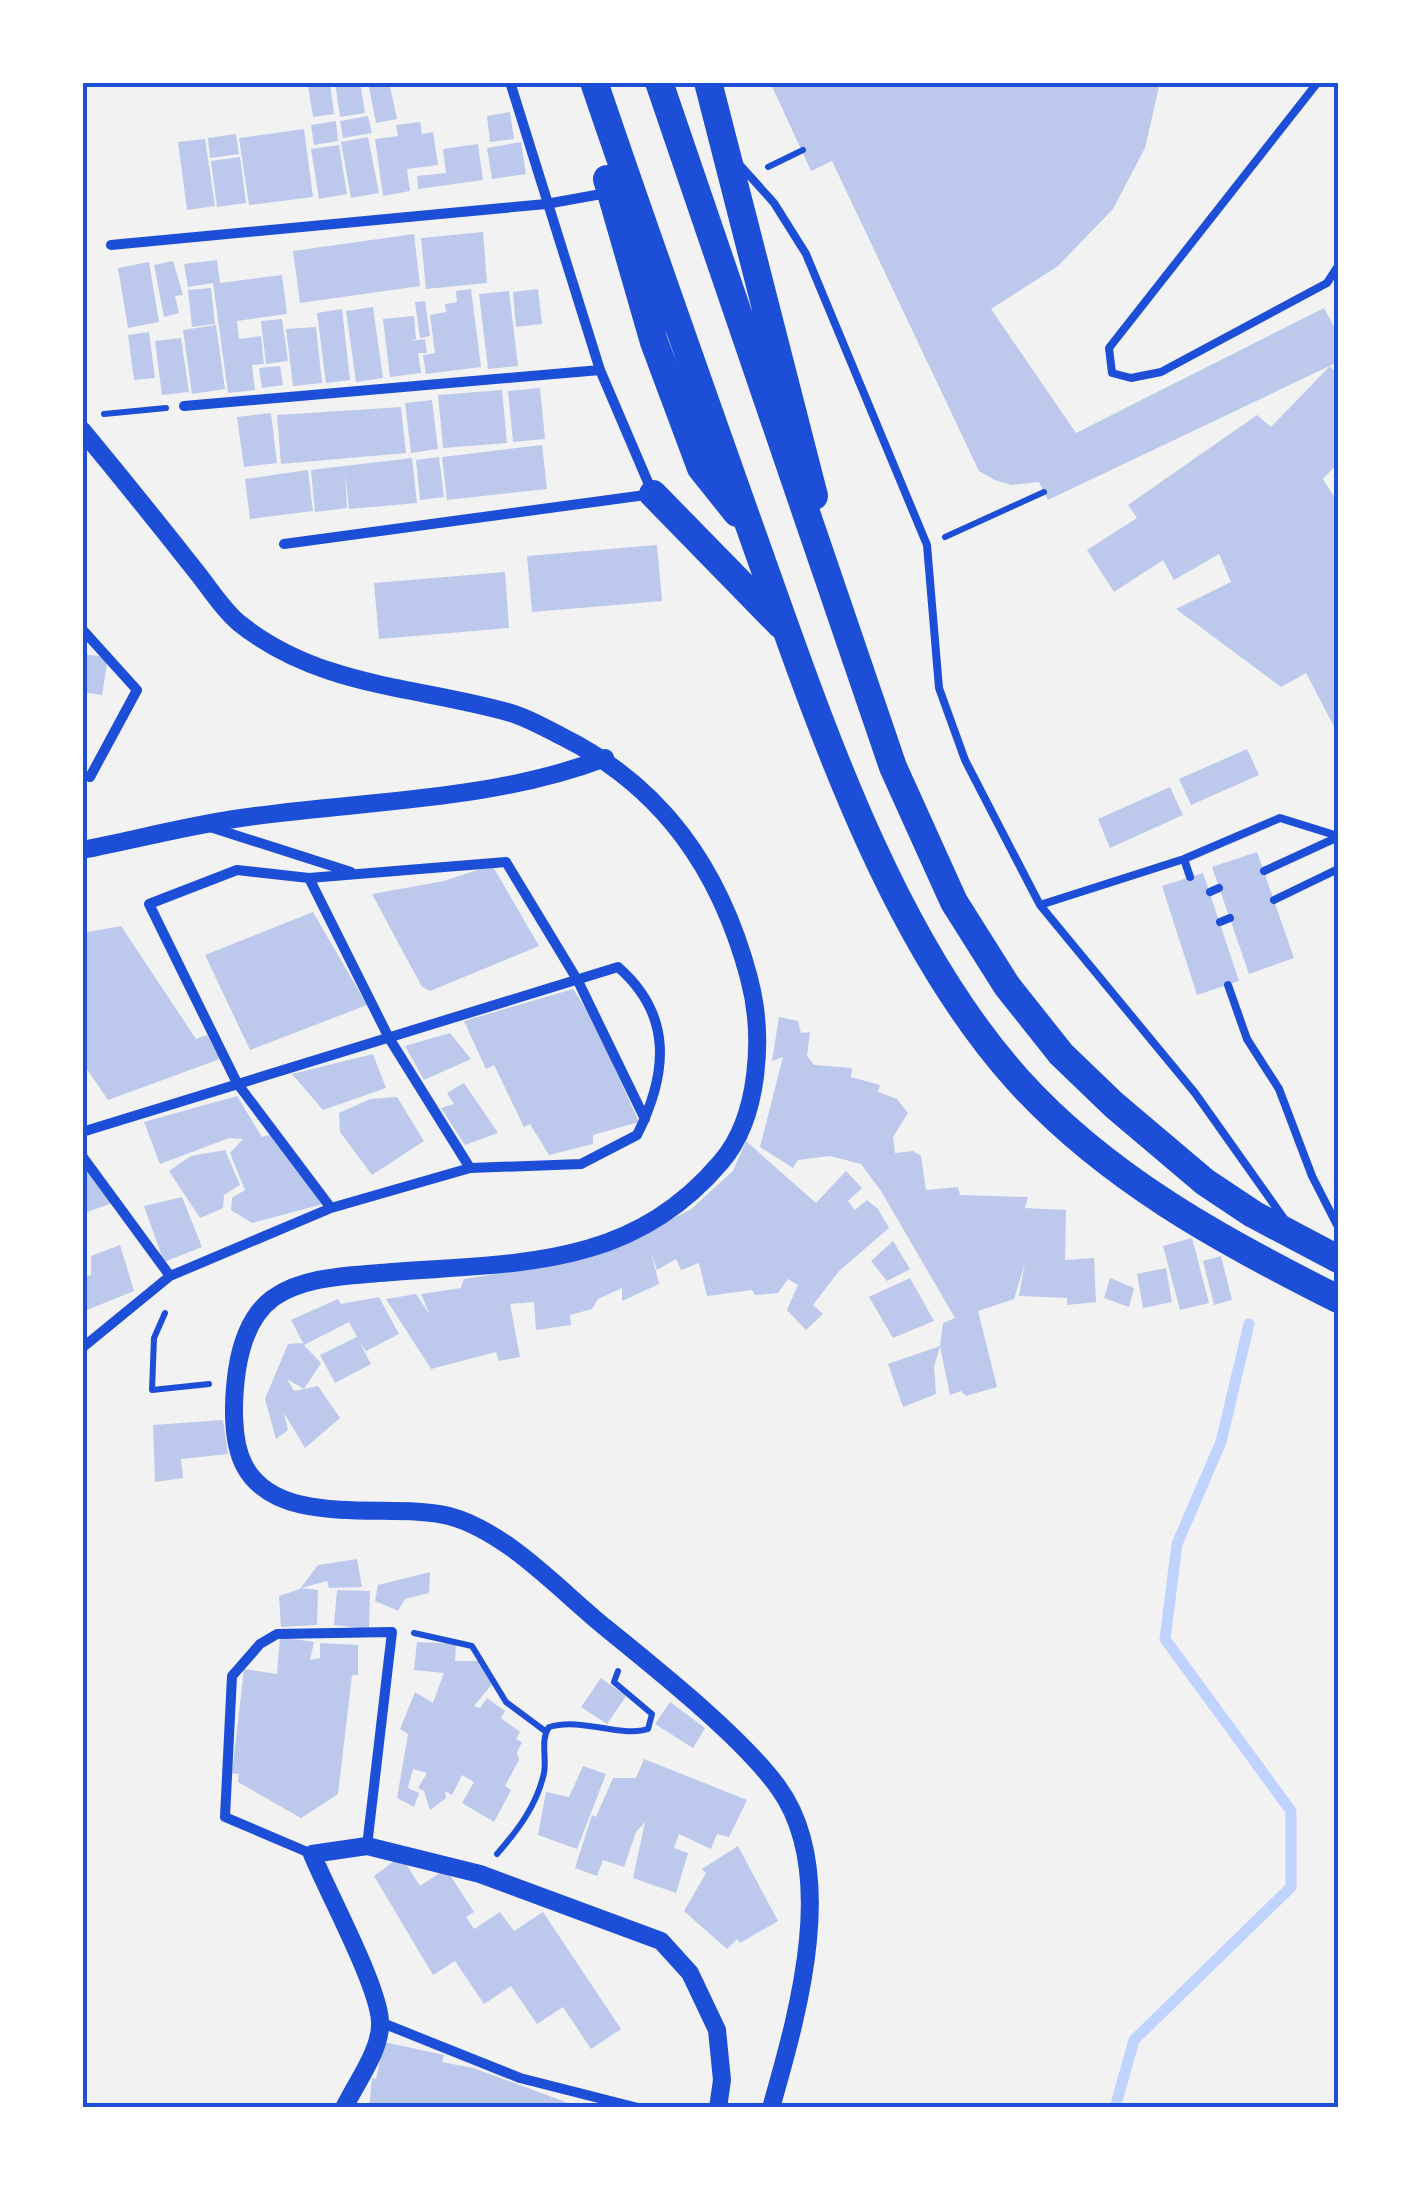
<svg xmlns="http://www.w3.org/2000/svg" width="1421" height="2190" font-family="'Noto Serif',serif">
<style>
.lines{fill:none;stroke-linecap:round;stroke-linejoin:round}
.stream{stroke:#bfd3fe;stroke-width:11}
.building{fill:#bdc9ec}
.path{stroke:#1d4ed8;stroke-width:6}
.service{stroke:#1d4ed8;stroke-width:8}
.minor{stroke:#1d4ed8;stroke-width:10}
.tertiary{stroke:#1d4ed8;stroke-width:18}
.trunk{stroke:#1d4ed8;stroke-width:28}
.neatline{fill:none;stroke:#1d4ed8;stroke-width:4}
</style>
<rect width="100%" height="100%" fill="#f2f2f2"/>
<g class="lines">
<!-- stream -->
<path class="stream" d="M1115,2108L1134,2040L1291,1887V1811L1165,1639L1177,1544L1221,1442L1249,1324"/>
</g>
<!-- building -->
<path class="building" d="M335,82H360L365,113L340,117Z
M368,82H389L397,119L376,123Z
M770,82H1160L1145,148L1113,209L1058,266L991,309L1076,433L1324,308L1338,334V362L1048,500L1039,482L1011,485L995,480L979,471L832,161L811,171Z
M330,83L334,114L313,117L308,86Z
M510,112L514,139L490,142L487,116Z
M368,116L372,133L343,138L340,121Z
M336,121L338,141L314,145L311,125Z
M420,122L422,134L433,132L438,165L407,169L410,191L383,196L375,139L398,136L396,125Z
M304,129L313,197L249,205L239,138Z
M236,134L239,154L210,158L208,138Z
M368,137L379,193L351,198L341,142Z
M205,139L215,206L187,210L178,142Z
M521,142L526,174L492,179L487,148Z
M478,144L483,180L418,189L417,176L446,173L443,149Z
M339,145L347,194L319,199L311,149Z
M240,157L246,203L217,207L211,161Z
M483,232L487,283L426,289L421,238Z
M414,234L420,286L300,303L293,251Z
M217,260L220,283L282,275L287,314L237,321L239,339L261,336L264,364L252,365L255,390L228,393L213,283L188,287L184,264Z
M173,261L183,295L175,296L179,313L164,317L154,265Z
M149,262L159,322L128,328L118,268Z
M211,288L215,324L192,327L188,290Z
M471,289L481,367L426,374L423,355L435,353L430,315L446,312L445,304L457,302L456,291Z
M538,289L542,324L516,327L513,292Z
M509,291L518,366L488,369L479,294Z
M425,301L430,336L420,338L415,302Z
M373,307L383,378L356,382L346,311Z
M342,309L350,380L326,383L317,313Z
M414,316L416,339L410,341L425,339L427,353H418L421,373L390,377L383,319Z
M282,319L288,361L266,364L261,321Z
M216,325L225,389L192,394L183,330Z
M316,327L322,383L293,386L286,329Z
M149,332L155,378L134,380L128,335Z
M181,338L189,392L162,395L155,341Z
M280,366L283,385L262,388L259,368Z
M1330,366L1338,375V463L1323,479L1338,503V734L1306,673L1281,687L1176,609L1231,582L1219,554L1174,580L1163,560L1114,592L1087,550L1137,518L1128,505L1257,415L1271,427Z
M540,388L545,439L513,442L508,391Z
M502,390L507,443L443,448L438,395Z
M432,400L438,449L411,453L405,403Z
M401,407L406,453L281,464L277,415Z
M271,413L277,463L244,467L237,417Z
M542,445L547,489L447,500L442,457Z
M439,457L444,497L420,500L416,460Z
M412,458L417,503L349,509L345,471L347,508L315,512L311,470Z
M308,470L313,511L250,519L245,479Z
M657,545L662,601L532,612L527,556Z
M505,572L509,628L379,639L374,583Z
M82,654L108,657L102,695L82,692Z
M1247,749L1259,775L1191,805L1179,779Z
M1170,787L1183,815L1110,848L1098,819Z
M1257,852L1294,958L1249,974L1212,867Z
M492,865L539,946L430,991L422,987L372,894L444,881Z
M1203,873L1239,981L1197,995L1162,886Z
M313,912L367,1005L250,1050L205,955Z
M121,926L196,1039L207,1035L220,1059L108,1100L82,1062V933Z
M573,989L592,1018L639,1122L593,1135V1144L549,1155L530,1124L524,1127L494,1065L486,1069L464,1021Z
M779,1017L798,1021L801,1033L810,1032L807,1056L814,1065L852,1068L851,1077L880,1085L878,1092L897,1099L908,1113L893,1137L895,1153L913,1151L921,1156L926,1190L958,1187L960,1195L1028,1197L1025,1208L1066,1210L1065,1260L1094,1258L1096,1302L1067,1305V1298L1019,1296L1025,1263L1014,1299L978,1311L997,1387L966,1396L961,1391L950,1395L940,1346L934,1367L936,1394L903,1407L888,1364L940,1346L943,1323L955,1318L881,1191L861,1164L830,1156L798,1160L793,1168L760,1147L783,1057L772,1061Z
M450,1033L471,1059L424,1080L405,1046Z
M373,1054L386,1088L323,1110L292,1074Z
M464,1083L498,1133L465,1145L441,1108L454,1104L447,1093Z
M237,1096L262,1137L273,1134L323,1204L252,1223L231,1210L232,1198L245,1190L230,1153L243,1139L229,1138L160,1164L144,1122Z
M397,1097L424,1141L372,1175L340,1132L339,1113L370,1099Z
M746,1141L816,1203L846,1171L862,1188L848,1201L855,1210L867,1200L878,1209L889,1228L839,1271L813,1305L823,1314L806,1330L787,1310L798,1285L788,1279L778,1293L755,1295L752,1290L707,1296L699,1263L681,1270L676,1259L657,1270L651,1252L659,1284L622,1301V1288L598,1299L592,1309L570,1315L571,1325L536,1330L534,1302L510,1304L520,1357L499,1361L496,1352L431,1369L386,1299L416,1294L430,1315L421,1294L461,1288L464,1279L564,1263L645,1232L690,1210L733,1171Z
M225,1150L240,1185L224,1195L223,1208L200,1218L169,1171L191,1156Z
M89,1172L112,1203L82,1214V1174Z
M182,1197L202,1247L164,1262L144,1206Z
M1192,1238L1209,1303L1180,1310L1163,1246Z
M893,1241L910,1269L887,1281L871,1261Z
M120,1245L134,1291L82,1312V1277L91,1275V1256Z
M1221,1256L1232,1300L1214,1305L1203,1261Z
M1166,1268L1172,1302L1143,1308L1137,1274Z
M910,1278L934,1321L893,1338L869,1297Z
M1110,1278L1134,1288L1129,1307L1104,1298Z
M379,1297L399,1334L366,1351L359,1341L371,1364L335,1383L320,1355L357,1337L349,1322L304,1345L291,1320L338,1299L341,1304Z
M302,1343L321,1363L304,1389L287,1379L294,1391L304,1389L318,1386L340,1418L305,1448L284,1413L288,1430L276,1439L265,1399L288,1344Z
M223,1420L228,1454L181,1459L183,1478L155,1482L153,1425Z
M357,1559L362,1587L329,1588L327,1581L301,1588L318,1590L317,1625L281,1627L279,1596L300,1589L318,1565Z
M430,1572L429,1593L405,1599L398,1611L375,1601L378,1585Z
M337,1590L370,1591L369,1629L334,1625Z
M280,1637L314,1642L310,1660L320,1658V1643L358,1645V1675H352L338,1794L301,1818L238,1782L239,1774L232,1773L244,1669L277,1674Z
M417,1642L456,1644L455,1661H481L492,1684L474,1706L480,1708L487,1698L505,1711L501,1718L520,1732L516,1739L522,1742L517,1752L519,1760L505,1786L511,1790L494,1822L462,1803L474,1782L462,1775L452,1795L445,1791L446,1798L430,1810L424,1791L418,1788L427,1773L413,1769L408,1788L419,1793L414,1807L397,1798L408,1734L400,1729L415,1692L433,1703L444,1673L414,1670Z
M601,1678L626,1696L607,1724L581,1707Z
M670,1702L705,1728L693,1748L655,1724Z
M644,1759L747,1800L729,1837L717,1834L711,1849L679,1834L674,1848L688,1853L676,1893L633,1878L645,1822L636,1832L624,1867L603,1860L597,1876L575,1868L592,1815L596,1817L613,1778H636Z
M583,1766L606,1774L577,1849L538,1835L546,1792L569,1797Z
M738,1846L778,1921L740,1943L737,1939L727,1949L684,1911L706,1873L702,1869Z
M401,1856L420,1886L446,1869L474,1912L466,1917L474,1929L500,1912L514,1931L543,1912L621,2029L591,2049L563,2007L537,2024L511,1986L484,2004L455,1961L433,1975L374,1876Z
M384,2042L444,2055L442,2062L473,2068L582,2108H369L372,2078L376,2079Z"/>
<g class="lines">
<!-- path -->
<path class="path" d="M768,167L803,150
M104,414L166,408
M945,537L1044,492
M165,1313L154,1338L152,1390L209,1384
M414,1633L472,1646L506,1702L545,1731
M497,1854C518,1830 537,1805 544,1773C547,1758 540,1740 549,1727C582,1717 622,1738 648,1729L652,1714L614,1682L618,1671"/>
<!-- service -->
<path class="service" d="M1318,82L1109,348L1112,373L1131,378L1161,372L1327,283L1338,266
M739,164L774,203L806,254L927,545L939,688L965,760L998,824L1040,905L1195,1093L1285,1220
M1184,859L1190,877
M1264,871L1338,837
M1210,892L1219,888
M1274,900L1338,869
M1040,905L1184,859L1280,818L1338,836
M1220,922L1230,918
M1228,985L1247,1039L1279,1089L1312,1176L1338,1227
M1338,1054V1083"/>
<!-- minor -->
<path class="minor" d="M111,245L546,204L607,193
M184,406L600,370
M284,544L653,494L600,370L510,82
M82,629L137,690L90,777
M210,827L351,872
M309,878L389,1038L470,1168
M82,1132L618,967C673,1015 668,1073 637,1135L581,1164L470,1168L331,1208L170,1276L82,1348
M82,1156L170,1276
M331,1208L237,1083L149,904L237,870L309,878L506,862L578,981L645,1119
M312,1854L225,1817L232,1676L260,1644L277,1634L392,1632L367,1846
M380,2022L520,2078L638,2108"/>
<!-- tertiary -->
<path class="tertiary" d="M82,430C120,476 158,523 195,570C209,587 222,609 239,623C320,688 417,686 511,713C528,718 545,728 561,736C662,786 720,869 749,978C764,1034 760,1117 721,1162C628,1272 511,1262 379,1273C345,1276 303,1277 273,1298C250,1315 241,1344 237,1370C233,1398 231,1440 244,1465C278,1531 391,1501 449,1516C508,1532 560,1591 606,1628C656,1669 741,1736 778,1787C840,1872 797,2016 771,2108
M82,850C133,840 183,827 234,819C358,800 486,803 605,758
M344,2108C356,2083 382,2049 380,2021C378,1985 328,1893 312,1854L367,1846L480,1874L661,1941L690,1973L717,2030L722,2080L718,2108"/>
<!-- trunk -->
<path class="trunk" d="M594,82C646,235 700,387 754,539C818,718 889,936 1017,1079C1105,1177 1222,1241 1338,1299
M659,82L893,767L954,902L1007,986L1061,1054L1114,1105L1205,1182L1253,1214L1338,1259
M708,82L814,496
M607,179L654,342L701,468L737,513
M653,494L781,625"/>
</g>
<!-- border -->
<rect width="1421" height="2190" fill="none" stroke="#ffffff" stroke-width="170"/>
<rect x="85" y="85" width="1251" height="2020" class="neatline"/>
</svg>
